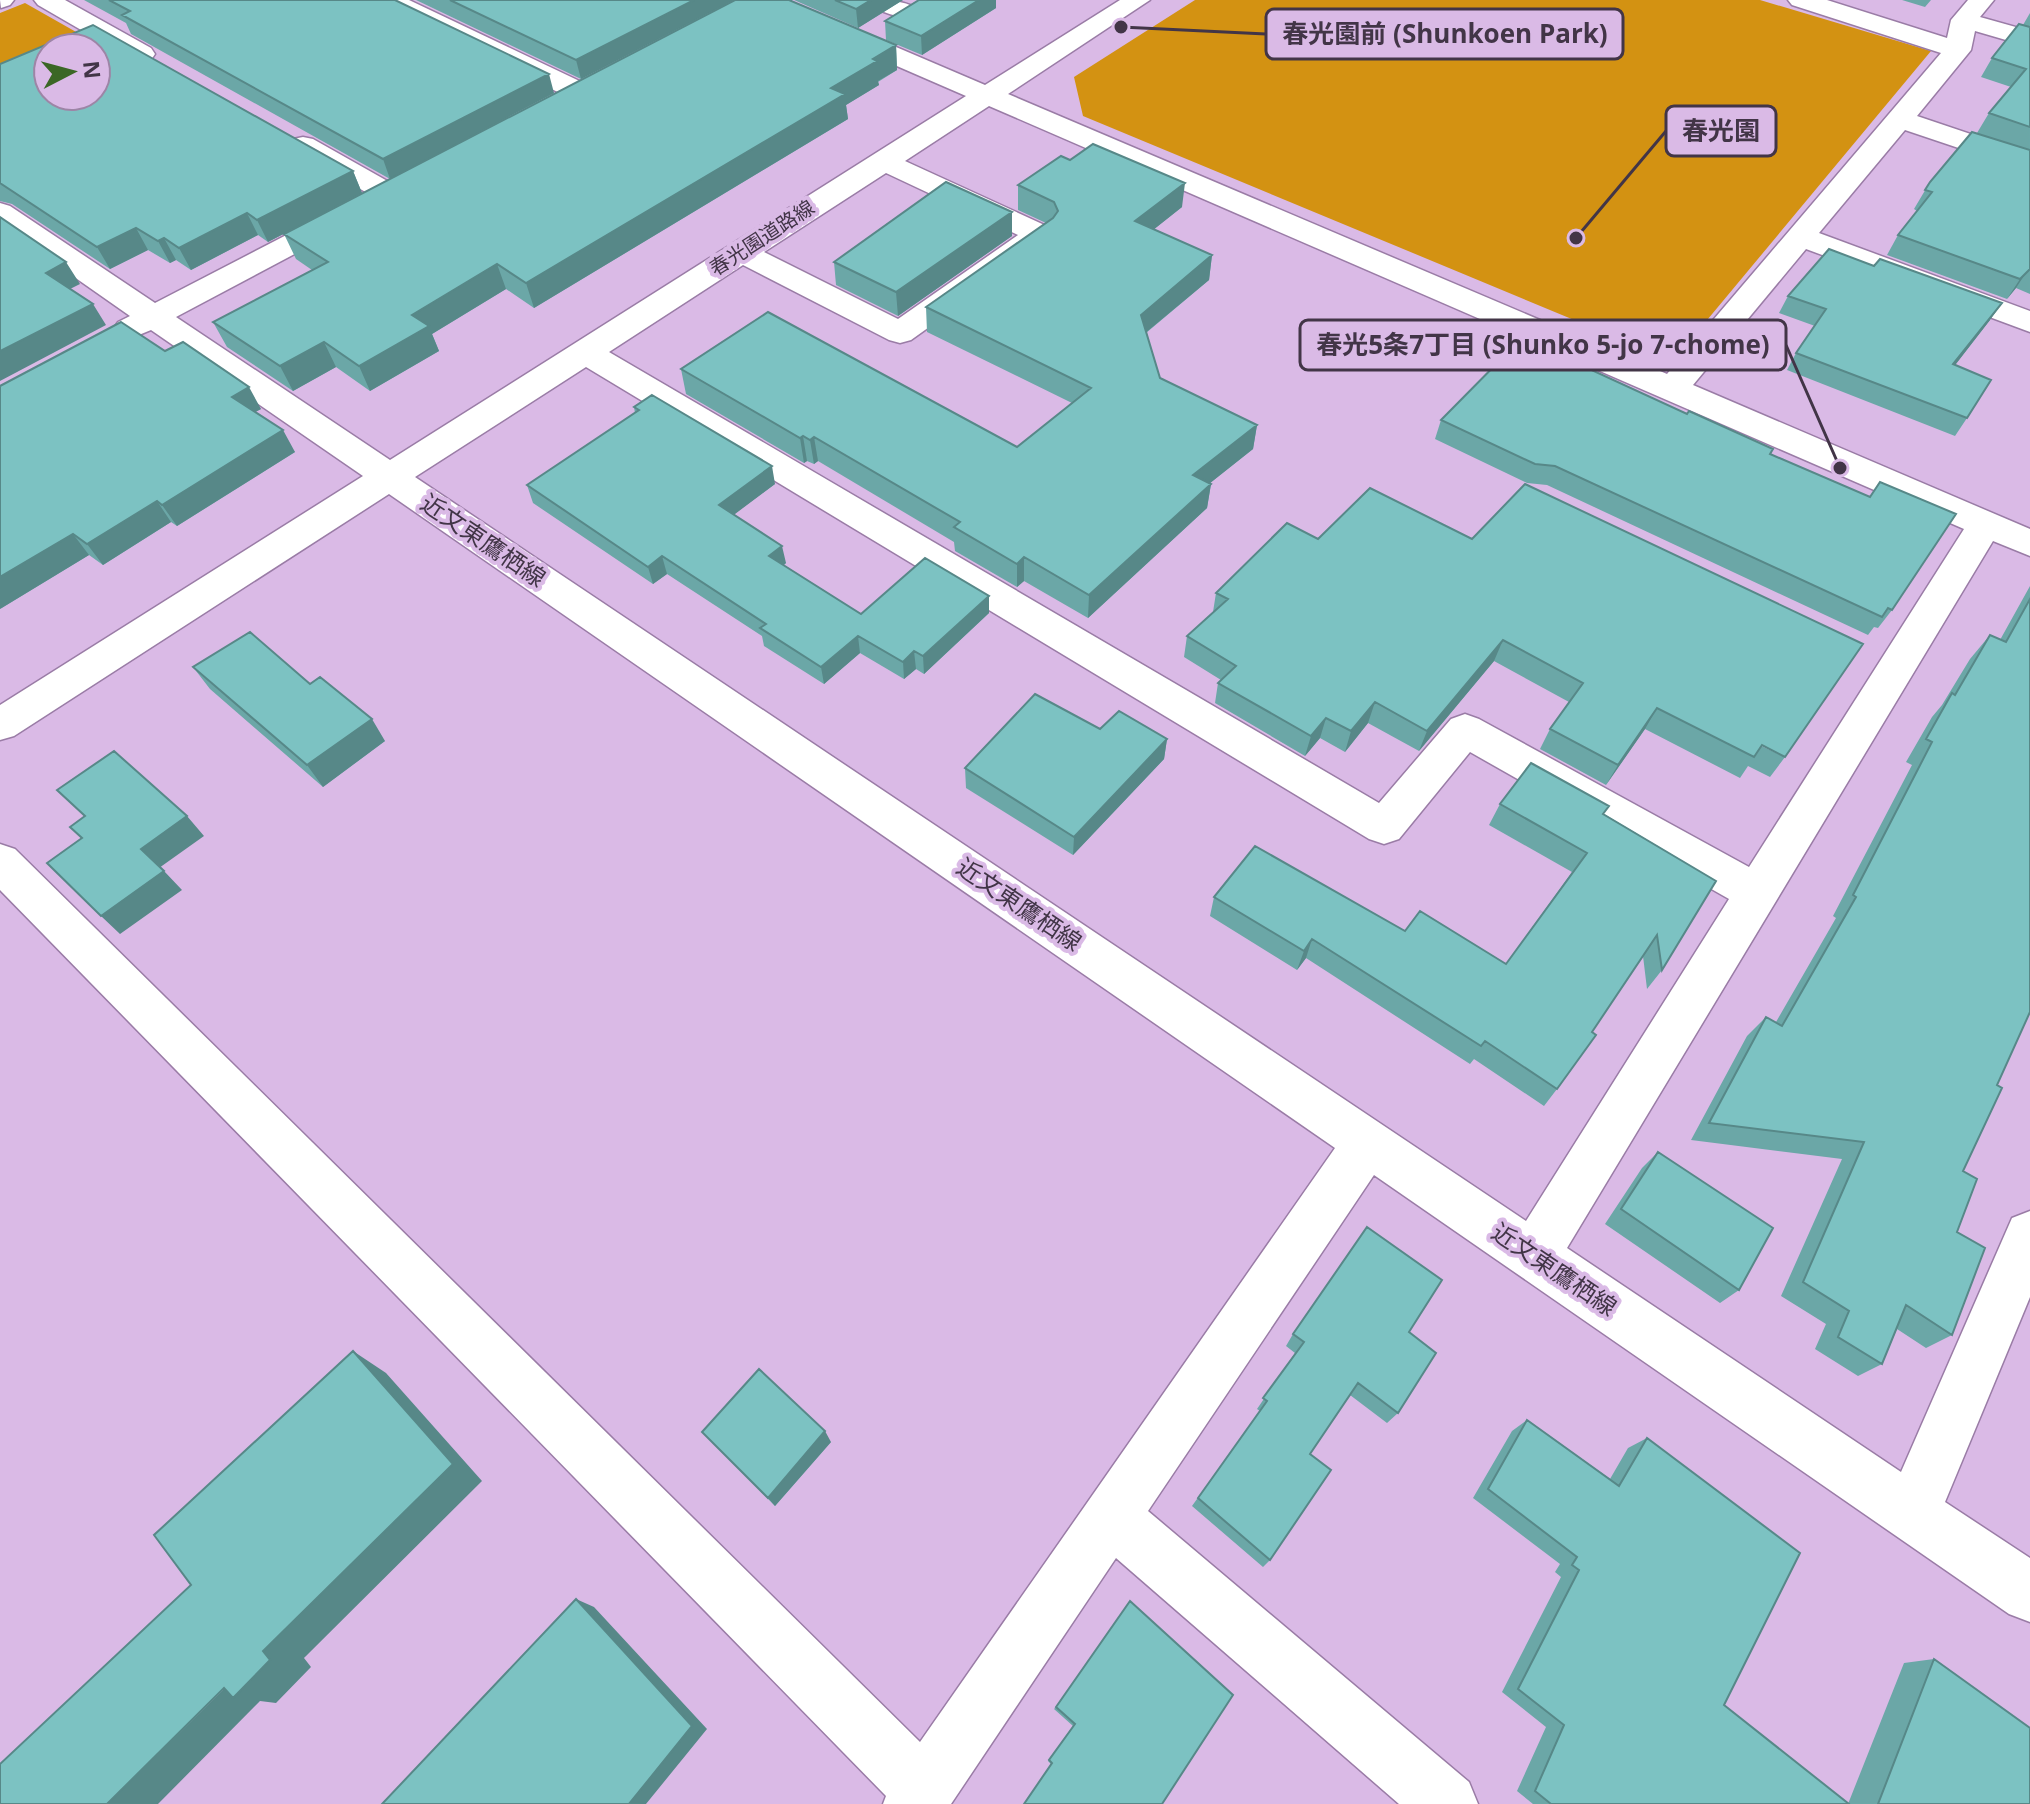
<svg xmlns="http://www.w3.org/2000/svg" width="2030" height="1804" font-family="'Open Sans','Noto Sans JP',sans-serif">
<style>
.green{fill:#d39212}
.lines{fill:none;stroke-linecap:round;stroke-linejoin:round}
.minor-casing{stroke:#9a7ca6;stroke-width:3}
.minor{fill:#fff;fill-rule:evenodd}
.wall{fill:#6ba7a7}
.shaded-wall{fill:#578888}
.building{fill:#7cc2c2;stroke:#578888;stroke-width:2;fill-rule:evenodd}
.labels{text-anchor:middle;stroke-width:8;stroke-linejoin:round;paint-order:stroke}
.far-street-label{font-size:20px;fill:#423547;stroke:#dabae6}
.street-label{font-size:24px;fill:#423547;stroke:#dabae6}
.leader{fill:none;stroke:#423547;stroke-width:3}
.callout-dot{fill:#423547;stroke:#dabae6;stroke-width:3}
.callout{fill:#dabae6;stroke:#423547;stroke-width:3}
.callout-label{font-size:26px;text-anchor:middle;font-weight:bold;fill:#423547}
</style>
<rect width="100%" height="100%" fill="#dabae6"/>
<!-- green -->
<path class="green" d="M1195,0H1760L1931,51L1673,361L1083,116L1074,77Z
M25,3L92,41L48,48L0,80V13Z"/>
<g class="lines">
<!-- minor casing -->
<g class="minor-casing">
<path id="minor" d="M0,0H14L10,5L1,8Z
M34,0H65L151,48L155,54L151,60H133L38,5Z
M376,0H409L590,86L594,92L590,98H570L380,5Z
M752,0H786L985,85L1120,0H1150L1008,94L1667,374L1941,53L1792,5L1788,0H1827L1947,38L1951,20L1968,0H1994L1980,17L2030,31V47L1975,31L1971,50L1917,116L2030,154V172L1905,130L1819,233L2030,311V332L1806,249L1693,385L2030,529V556L1993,541L1567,1248L1901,1472L2012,1218L2030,1211V1297L1945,1502L2030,1558V1622L2009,1614L1374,1175L1148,1511L1469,1782L1478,1804H1399L1116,1558L951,1804H883L886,1796L0,890V844L15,849L920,1742L1335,1148L389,494L14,736L0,740V705L363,476L151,330L129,339L118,336L113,329L118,322L130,316L0,225V203L10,206L155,303L331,212L341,209L351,212L356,218L351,224L176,317L390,460L966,96L756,5ZM989,106L1964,529L1749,867L1479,719L1465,714L1451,719L1379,803L609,352L743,265L889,340L900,343L911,340L1051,240L1055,234L1051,228L905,161ZM886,173L1018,235L898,319L764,252ZM586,367L1369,839L1384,844L1399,839L1470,752L1729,899L1526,1221L415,477Z
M867,0C885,0 908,0 920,11L916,16C902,20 876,12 867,0Z
M303,137L313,139L398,187L403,193L398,199L388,202L378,199L293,151L289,145L293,139Z"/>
</g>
<!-- minor -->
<use href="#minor" class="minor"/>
</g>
<!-- wall -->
<path class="wall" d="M84,0H395L554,93L390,179L131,34L126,23Z
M416,0H734L581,79Z
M794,0H903L858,28Z
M918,0H996V8L922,55L886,40L885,21Z
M1902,0H1931L1925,7Z
M2030,13V294L2016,288L2007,299L1887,255L1898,235L1917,211L1914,209L1930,182L1977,133L1989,113L2011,87L1981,77L1992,58L2023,25Z
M896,45L897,70L878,82L879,85L846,105L848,119L534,308L506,289L432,334L439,351L370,391L336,367L293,391L227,347L213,322L312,270L296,259L284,234Z
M0,64L353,171L362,193L268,242L258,235L191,270L176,260L170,263L148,250L110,269L12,204L0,201Z
M1018,185L1182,207L1154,229L1212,255L1209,280L1146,333L1160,378L1257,425L1253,449L1210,483L1211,484L1207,508L1088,618L1024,581L1017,587L955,551L954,542L818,461L814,464L807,461L804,463L686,394L681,369L1017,447L1072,403L927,332L926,307L1046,223L1018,210Z
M1012,212V236L898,316L836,285L834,262Z
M1788,296L1990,320L1955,365L1967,418L1955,436L1787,370L1796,353L1815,326L1779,313Z
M165,351L261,409L255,412L295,452L177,526L171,522L103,565L89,555L0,609Z
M634,407L775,484L734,514L786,563L784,565L861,614L989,596V613L924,674L916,669L904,679L860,653L824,684L764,646L762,636L667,574L653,584L533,503L527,485L635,413Z
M1441,420L1770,454L1892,610L1878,628L1874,627L1868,635L1547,485L1527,483L1435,439Z
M1318,539L1785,757L1770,777L1748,766L1740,778L1645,729L1606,785L1540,749L1550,729L1569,702L1494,661L1419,751L1368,723L1345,752L1320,738L1305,756L1215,703L1218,683L1221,680L1184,657L1187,636L1213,612L1216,593Z
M2030,586V1012L1997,1085L1963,1171L1957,1232L1952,1335L1926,1348L1897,1329L1882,1364L1858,1376L1815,1349L1826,1324L1781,1296L1842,1159L1691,1140L1747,1036L1766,1017L1776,1022L1836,918L1833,916L1912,765L1906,762L1932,717L1942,705L1970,659L1990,635L2000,640Z
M193,667L385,741L323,787L210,689Z
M1100,729L1167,739L1164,759L1073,855L966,788L965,768Z
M1500,804L1604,814L1716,881L1662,970L1647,989L1643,956L1592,1032L1557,1089L1544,1106L1474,1059L1470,1064L1306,958L1297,970L1210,916L1214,897L1405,931L1506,964L1572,872L1489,825Z
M1658,1152L1739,1290L1720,1303L1605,1224L1642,1168Z
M1409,1332L1398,1413L1387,1423L1350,1395L1310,1454L1270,1560L1263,1567L1192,1506L1260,1411L1257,1409L1295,1353L1286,1346L1293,1334Z
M1527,1420L1610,1479L1628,1448L1647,1438L1724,1705L1848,1804L1904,1663L1934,1659L2030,1804H1533L1517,1791L1546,1727L1502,1692L1561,1577L1555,1572L1560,1564L1473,1498L1512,1431Z
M702,1432L831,1442L775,1506Z
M1233,1695L1051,1764L1048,1761L1073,1726L1054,1709L1056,1707Z"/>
<!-- shaded-wall -->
<path class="shaded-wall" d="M694,0H734L581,79L576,60Z
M871,0H903L858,28L856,9Z
M979,0H996V8L922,55L921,36Z
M896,45L897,70L878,81L879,85L846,105L848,119L534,308L526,283Z
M549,74L554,93L390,179L383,159Z
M353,171L362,193L268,242L257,220Z
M1185,183L1182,207L1133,246L1135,221Z
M1012,212V236L898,316L896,292Z
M247,213L258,235L191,270L179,248Z
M136,228L148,250L110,269L97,247Z
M164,238L176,260L170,263L158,241Z
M1212,255L1209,280L1138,339L1141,315Z
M66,262L80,284L60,294L46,273Z
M497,264L506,289L432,334L439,351L370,391L359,366L412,315Z
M2029,268L2016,288L2007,299L2020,279Z
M2002,303L1990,320L1942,382L1953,364Z
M93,304L106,325L0,381V351Z
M324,342L336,367L293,391L280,366Z
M249,387L261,409L244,418L232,397Z
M1257,425L1253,449L1190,499L1193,475Z
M283,430L295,452L177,526L162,505Z
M803,436L807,461L804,463L800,438Z
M814,437L818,461L814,464L810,440Z
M772,466L775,484L723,523L719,505Z
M1211,484L1207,508L1088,618L1089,595Z
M157,501L171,522L103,565L87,544Z
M73,534L89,555L0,609V577Z
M782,546L786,563L773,573L769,556Z
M662,556L667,574L653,584L648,567Z
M1024,557V581L1017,587V564Z
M989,596V613L924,674L923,656Z
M858,636L860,653L824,684L821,667Z
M1503,640L1494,661L1419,751L1427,731Z
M914,651L916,669L904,679L903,662Z
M1375,702L1368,723L1345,752L1351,731Z
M1657,708L1645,729L1606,785L1618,765Z
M1326,718L1320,738L1305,756L1311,736Z
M372,719L385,741L323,787L307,765Z
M1167,739L1164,759L1073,855L1074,837Z
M187,816L204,836L159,868L141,849Z
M164,871L182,890L120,934L101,916Z
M1312,939L1306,958L1297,970L1304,951Z
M353,1351L386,1373L482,1481L304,1658L311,1667L276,1703L260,1701L158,1804H107L263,1651Z
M825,1431L831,1442L775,1506L768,1498Z
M576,1599L594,1607L707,1729L646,1804H629Z"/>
<!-- building -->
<path class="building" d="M109,0H395L549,74L383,159L122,15L130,11Z
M450,0H694L576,60Z
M735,0H789L896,45L873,59L877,61L831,88L845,94L526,283L497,264L412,315L429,326L359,366L324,342L280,366L213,322L328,262L284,234Z
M835,0H871L856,9Z
M919,0H979L921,36L885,21Z
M2019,24L2030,27V127L1989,113L2026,69L1992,58Z
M93,25L353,171L257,220L247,213L179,248L164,238L158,241L136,228L97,247L0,183V64ZM48,48H96V96H48Z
M1972,132L2030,150V269L2020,279L1898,235L1932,192L1925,190L1930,182Z
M1093,144L1185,183L1135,221L1212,255L1141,315L1160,378L1257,425L1193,475L1211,484L1089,595L1024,557L1017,564L954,527L960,522L814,437L810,440L803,436L800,438L681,369L768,312L1017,447L1091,388L926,307L1053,218L1058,211L1054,202L1018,185L1061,156L1070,160Z
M946,182L1012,212L896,292L834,262Z
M0,217L66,262L46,273L93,304L0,351Z
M1829,249L1874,266L1880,259L2002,303L1953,364L1991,380L1967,418L1796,353L1826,309L1788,296Z
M121,322L165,351L183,342L249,387L232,397L283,430L162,505L157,501L87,544L73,534L0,577V386Z
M1522,338L1687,414L1689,411L1773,449L1770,454L1870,497L1880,482L1956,514L1892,610L1888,608L1882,617L1555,466L1535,464L1441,420Z
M652,395L772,466L719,505L782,546L769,556L861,614L925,558L989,596L923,656L914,651L903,662L858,636L821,667L760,628L766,624L662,556L648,567L527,485L639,410L634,407Z
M1525,484L1863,644L1785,757L1762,745L1754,757L1657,708L1618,765L1550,729L1583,683L1503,640L1427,731L1375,702L1351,731L1326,718L1311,736L1218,683L1236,666L1187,636L1228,599L1216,593L1287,523L1318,539L1370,488L1472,539Z
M2030,599V1012L1997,1085L2002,1088L1963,1171L1977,1179L1957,1232L1985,1248L1952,1335L1906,1305L1882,1364L1838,1337L1849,1311L1803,1282L1864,1142L1709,1123L1766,1017L1782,1026L1856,897L1853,895L1932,742L1926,739L1952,693L1955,695L1990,635L2006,642Z
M250,632L310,684L320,677L372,719L307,765L193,667Z
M1035,694L1100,729L1119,711L1167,739L1074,837L965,768Z
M114,751L187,816L141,849L164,871L101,916L47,863L82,838L70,827L85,816L57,790Z
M1531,763L1609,806L1603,814L1716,881L1662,970L1657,935L1592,1032L1596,1035L1557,1089L1485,1041L1481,1046L1312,939L1304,951L1214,897L1255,846L1405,931L1420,911L1506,964L1587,853L1500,804Z
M1658,1152L1773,1228L1739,1290L1621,1209Z
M1367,1227L1442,1280L1409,1332L1436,1353L1398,1413L1358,1383L1310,1454L1331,1470L1270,1560L1198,1498L1267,1401L1263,1398L1304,1342L1293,1334Z
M353,1351L453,1464L263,1651L270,1660L233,1698L224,1688L107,1804H0V1764L191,1585L154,1535Z
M759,1369L825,1431L768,1498L702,1432Z
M1527,1420L1619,1486L1647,1438L1800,1553L1724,1705L1849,1804H1551L1535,1791L1564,1725L1518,1689L1579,1570L1572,1565L1577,1557L1488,1489Z
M576,1599L692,1726L629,1804H382Z
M1130,1601L1233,1695L1162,1804H1024L1052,1763L1049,1760L1075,1724L1056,1707Z
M1934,1659L2030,1728V1804H1878Z"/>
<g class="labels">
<!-- far-street labels -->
<g class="far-street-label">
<text transform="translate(762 238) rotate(-33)" y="7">春光園道路線</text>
</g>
<!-- street labels -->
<g class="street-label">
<text transform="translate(483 541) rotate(34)" y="8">近文東鷹栖線</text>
<text transform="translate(1019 905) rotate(34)" y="8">近文東鷹栖線</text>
<text transform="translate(1554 1270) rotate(34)" y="8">近文東鷹栖線</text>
</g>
</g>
<!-- callouts -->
<path class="leader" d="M1121 27L1266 34M1576 238L1666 131M1840 468L1786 345"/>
<g class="callout-dot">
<circle cx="1121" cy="27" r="8"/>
<circle cx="1576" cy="238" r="8"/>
<circle cx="1840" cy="468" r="8"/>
</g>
<g class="callout">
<rect x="1266" y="9" width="357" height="50" rx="8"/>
<rect x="1666" y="106" width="110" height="50" rx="8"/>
<rect x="1300" y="320" width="486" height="50" rx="8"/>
</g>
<g class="callout-label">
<text x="1445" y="43">春光園前 (Shunkoen Park)</text>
<text x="1721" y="140">春光園</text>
<text x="1543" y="354">春光5条7丁目 (Shunko 5-jo 7-chome)</text>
</g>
<!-- north arrow -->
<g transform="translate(72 72) rotate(84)"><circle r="38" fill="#dabae6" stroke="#9d85a6" stroke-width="2"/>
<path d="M0-6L14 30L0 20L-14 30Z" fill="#3b6725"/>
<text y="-12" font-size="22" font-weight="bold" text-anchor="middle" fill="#423547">N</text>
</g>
</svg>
